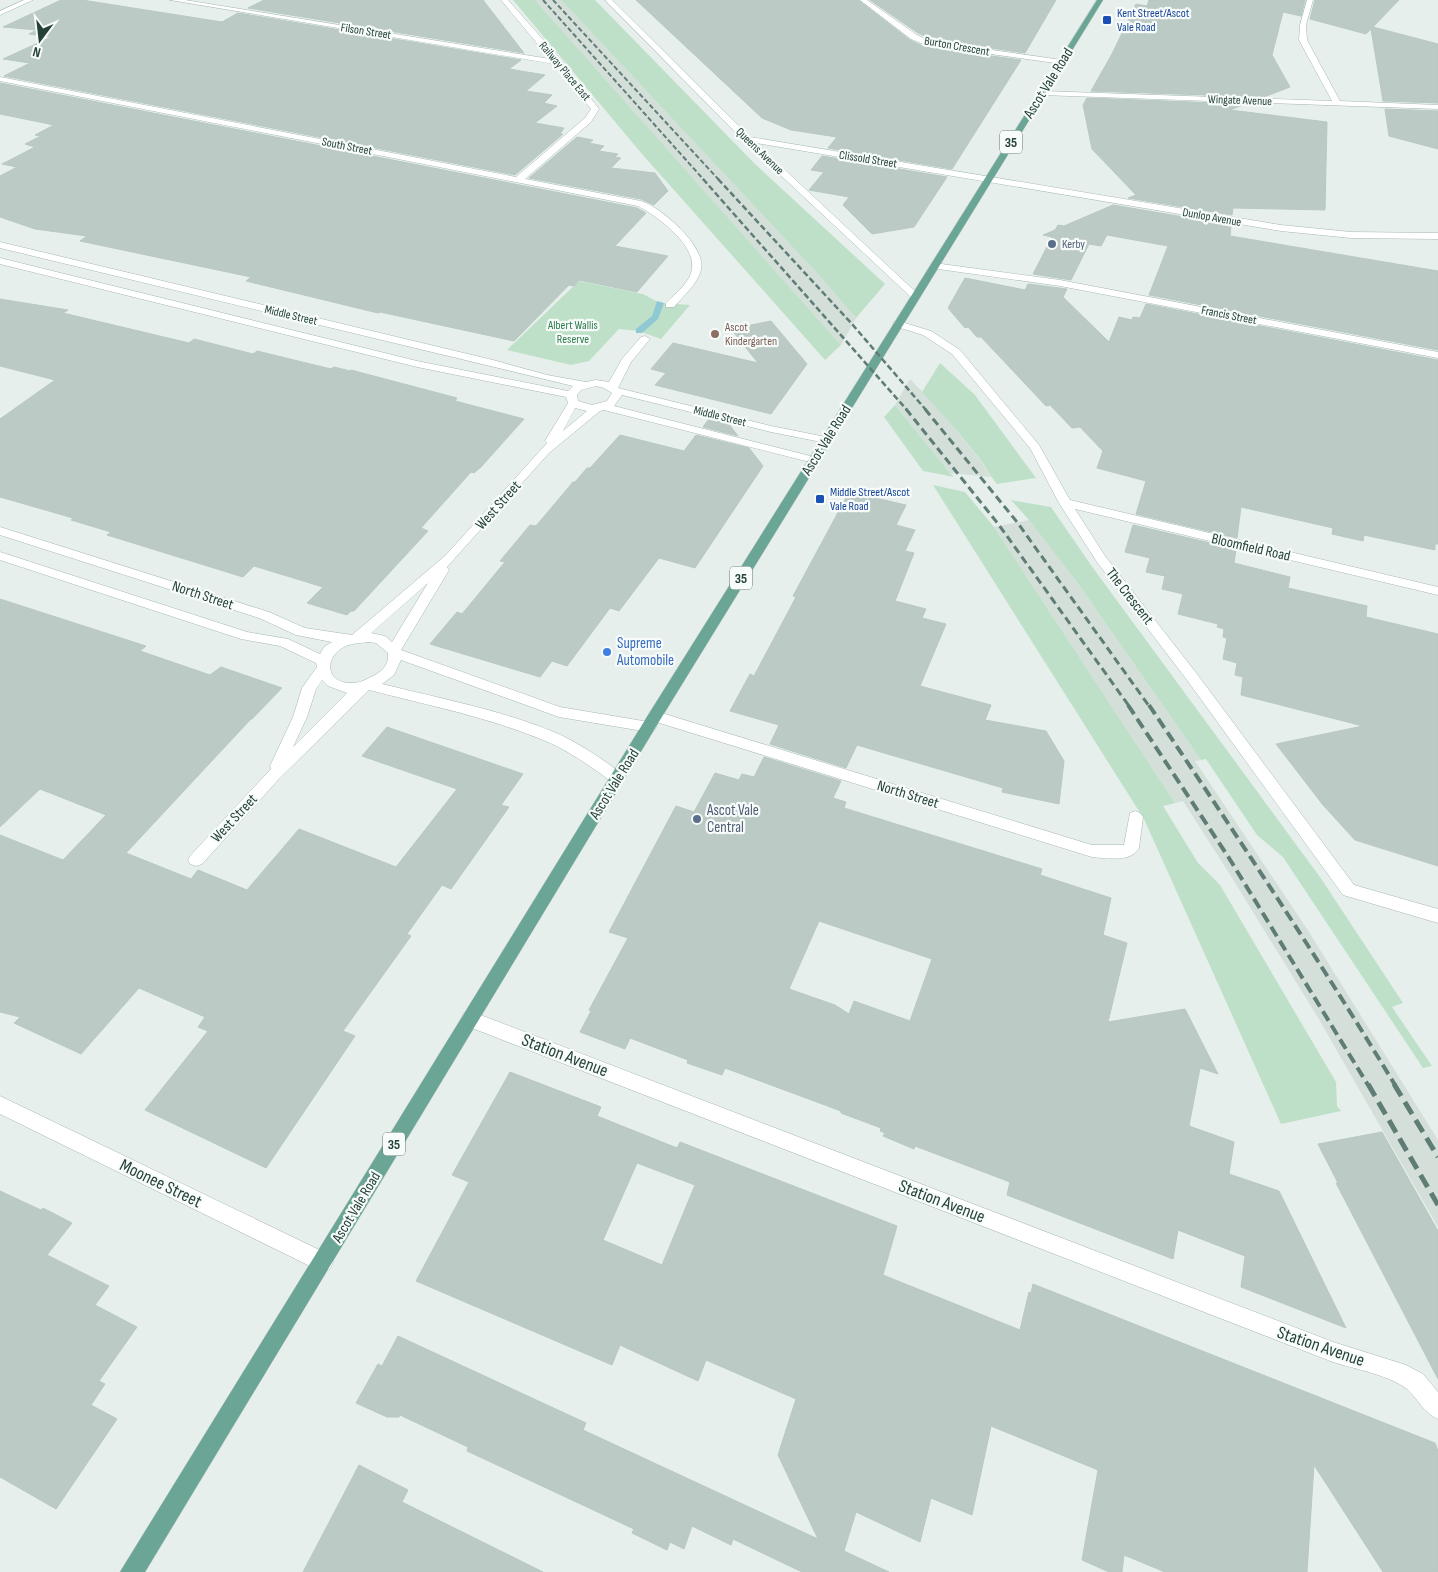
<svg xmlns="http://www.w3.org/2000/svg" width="1438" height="1572" font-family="'Sofia Sans Condensed',sans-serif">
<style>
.built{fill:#d4dfda}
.green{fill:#bfe0c8}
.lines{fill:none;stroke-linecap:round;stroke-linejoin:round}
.stream{fill:#8ec9d4;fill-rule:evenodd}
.building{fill:#bbcac4;stroke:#b8c9c2;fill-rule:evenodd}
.minor-casing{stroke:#a8b8b2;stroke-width:1}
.primary-casing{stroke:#c2cac8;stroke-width:1}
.minor{fill:#fff;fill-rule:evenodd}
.primary{fill:#6aa596;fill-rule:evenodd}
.rail-far4{stroke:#5f7d75;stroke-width:2;stroke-dasharray:5 2.5;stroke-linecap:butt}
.rail-far3{stroke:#5f7d75;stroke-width:2.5;stroke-dasharray:6 3;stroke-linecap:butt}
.rail-far2{stroke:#5f7d75;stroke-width:3;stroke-dasharray:8 4.5;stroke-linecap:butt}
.rail-far1{stroke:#5f7d75;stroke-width:4;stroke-dasharray:11 5.5;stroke-linecap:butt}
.rail{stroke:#5f7d75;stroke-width:5;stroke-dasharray:14 7;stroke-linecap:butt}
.transit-dot{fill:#1a4fb4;stroke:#f7fbf9;stroke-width:2}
.service-dot{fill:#5c6f8a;stroke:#f7fbf9;stroke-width:2}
.education-dot{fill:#8d6e63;stroke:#f7fbf9;stroke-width:2}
.shop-dot{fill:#3f7fe0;stroke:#f7fbf9;stroke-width:2}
.labels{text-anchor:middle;stroke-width:4.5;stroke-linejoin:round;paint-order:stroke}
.far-transit-label{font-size:12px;fill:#164399;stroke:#f7fbf9;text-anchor:start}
.far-street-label{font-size:12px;fill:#24423a;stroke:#f7fbf9}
.far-service-label{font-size:12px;fill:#4e5e75;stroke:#f7fbf9;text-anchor:start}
.far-park-label{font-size:12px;fill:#2d7a4b;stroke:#f7fbf9}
.far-education-label{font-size:12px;fill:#785e54;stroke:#f7fbf9;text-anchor:start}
.shield{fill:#f7fbf9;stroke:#637a73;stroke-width:1}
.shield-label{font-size:14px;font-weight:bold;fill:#24423a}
.street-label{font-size:15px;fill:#24423a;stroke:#f7fbf9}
.shop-label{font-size:15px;fill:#366cbe;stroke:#f7fbf9;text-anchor:start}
.service-label{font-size:15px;fill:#4e5e75;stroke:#f7fbf9;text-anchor:start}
.near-street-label{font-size:18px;fill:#24423a;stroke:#f7fbf9}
</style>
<rect width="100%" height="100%" fill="#e6efeb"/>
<!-- built -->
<path class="built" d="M535,0H561L817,273L856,318L841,345Z
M910,379L940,410L980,460L991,477L950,473L895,405Z
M1029,520L1079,585L1201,760L1195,761L1309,932L1438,1140V1227L1317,1016L1229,873L1183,801L1175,803L994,527Z"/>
<!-- green -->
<path class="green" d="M513,0H535L841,345L825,360L642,154Z
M561,0H595L755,164L885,284L856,318L817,273Z
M579,281L643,294L660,303L690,305L661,339L639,331L619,329L589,361L571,365L507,350Z
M940,363L975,395L1036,478L997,484C990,476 985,466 979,458C961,435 942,413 922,392Z
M895,405L950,473L954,477L923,471L884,417Z
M933,485L965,492L994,527L1175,803L1163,806L1198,863L1220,885L1336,1082L1337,1106L1341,1111L1281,1124L1144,819Z
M1011,500L1051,507L1093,568L1320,877L1403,1003L1392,1007L1432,1066L1423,1068L1283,857L1257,835L1206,759L1201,760L1079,585L1029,520Z"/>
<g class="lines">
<!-- stream -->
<path class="stream" d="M657,301L664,303L658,319L642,333H636V329L652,316Z"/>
</g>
<!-- building -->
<path class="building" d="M61,0H82L222,22L238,13L521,60L509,69L545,75L526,91L552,95L544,103L557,106L535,123L564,128L560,134H563L515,175L4,76L30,63L3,59L51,37L29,34L37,30L3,27Z
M264,0H483L524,53L248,8Z
M636,0H858L910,40L925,47L1021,60L952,169L828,148L837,137L791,130L762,118Z
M870,0H1056L1025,53L931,39L918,33Z
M1149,0H1305L1301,16L1283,12L1272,55L1290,87L1264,97L1091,91L1112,54L1136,4L1147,6Z
M1315,0H1399L1373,27L1438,44V103L1383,101L1371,29L1366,34L1310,19Z
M0,83L637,208L646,213L615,246L668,256L637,292L579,280L574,286L569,285L514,341L380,312L378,313L246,281L251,277L80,241L87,236L35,229L0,217V176L17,167L2,164L35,147L25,144L41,136L35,135L54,125L0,114Z
M1087,98L1245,104L1230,110L1327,122L1325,210L1233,208L1232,215L1128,198L1136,195L1092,149L1083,105Z
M1385,109L1438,111V149L1389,136Z
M577,137L593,140L589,143L604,146L599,151L618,154L615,157L621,158L611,168L655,173L668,191L654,205L641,199L529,178Z
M822,156L947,177L914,227L872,234L843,205L849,197L809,190L824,172L811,170Z
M1113,205L1231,225L1230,236L1438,271V350L1149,295L1168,246L1107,235L1101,246L1089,244L1071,280L1033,274L1052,237L1043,235L1055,230L1058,225L1064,226Z
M965,278L1025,290L1028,284L1067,289L1063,297L1109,342L1119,317L1132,320L1133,317L1140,318L1146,304L1438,360V544H1435V550L1364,535L1363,541L1332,534L1333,528L1241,507L1237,538L1136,514L1146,481L1097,468L1103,451L1080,427L1072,428L1050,405L1046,406L981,337H977L968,327L965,328L948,308Z
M0,299L68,310L63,313L189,343L194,339L253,354L257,351L331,369L334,367L350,371L351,370L457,398L455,401L524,419L481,467L474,473L471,472L421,528L428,531L354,611H351L347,615L307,603L323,587L254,566L243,577L107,535L111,532L71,520L73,518L0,497V419L55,380L0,366Z
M771,321L807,364L771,414L655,385L666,373L651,369L673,343L758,363L731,329Z
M709,419L728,423L738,436L703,427Z
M620,435L684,451L696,435L749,448L763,466L695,568L659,558L619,611L610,608L567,666L552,661L540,677L430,644L457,612L462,614L505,562L500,561L530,525L536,526L573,482H575L587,468H590Z
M849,492L906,505L896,525L915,530L905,551L914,553L895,601L926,609L922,618L946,624L920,686L991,705L985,720L1046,731L1064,761L1059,804L1002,792L1003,788L857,745L846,768L770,744L779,725L730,711L750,674L754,676L796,597L793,596Z
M1133,525L1236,549L1234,563L1290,577L1288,588L1367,606L1366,617L1438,634V866L1355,840L1323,805L1276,744L1363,726L1241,695L1243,677L1235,675L1237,663L1223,659L1227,638L1223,637L1224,629L1217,627L1218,624L1178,614L1183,594L1162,589L1165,576L1146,572L1150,558L1125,552Z
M0,599L146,646L140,651L210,675L221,667L282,688L252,719H251L126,853L191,879L198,870L247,890L299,829L396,867L457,789L362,756L387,727L523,774L501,805L509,807L451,889L442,885L407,934L411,936L343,1031L355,1036L266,1168L145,1110L208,1031L198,1027L205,1017L139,988L81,1054L14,1023L20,1017L0,1012V835L63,860L106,815L40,789L0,827Z
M764,757L841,781L833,798L846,802L844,808L1042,869L1040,875L1111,898L1103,935L1127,943L1108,1022L1185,1009L1218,1074L1200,1068L1189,1126L1234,1142L1229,1174L1279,1191L1346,1328L1241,1287L1245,1256L1178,1230L1173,1259L1007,1195L1010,1182L915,1146L914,1149L883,1136L885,1133L880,1131L881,1128L841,1113V1111L725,1068L722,1075L687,1063L688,1060L630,1038L625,1049L580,1032L591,1011L589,1010L628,938L609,932L676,806L694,812L715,773L739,780L742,774L754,777ZM819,921L932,959L910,1021L854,1001L849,1014L835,1005L789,989Z
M510,1072L601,1107L597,1116L677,1148L680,1142L897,1226L883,1275L1020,1330L1029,1292L1031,1293L1033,1284L1435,1443L1438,1451V1572H1383L1314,1465L1307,1572H1165L1124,1555L1122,1572H1109L1082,1560L1098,1470L991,1426L972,1515L931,1498L920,1542L856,1512L844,1551L889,1572H802L733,1539L731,1545L692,1526L684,1549L670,1542L667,1550L632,1533L634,1529L467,1451L468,1447L400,1415L399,1417H387L356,1403L378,1364L382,1366L398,1336L586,1423L583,1430L818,1539L778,1455L796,1399L706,1360L698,1381L620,1345L612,1365L416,1281L469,1182L452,1175ZM637,1163L695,1185L662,1265L603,1240Z
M1382,1132L1438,1231V1379L1336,1183H1338L1318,1144Z
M0,1191L41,1210L43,1208L72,1223L47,1255L109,1286L95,1305L137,1327L99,1381L105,1384L91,1405L117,1419L56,1509L0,1477Z
M359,1465L408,1490L402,1502L543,1572H303Z"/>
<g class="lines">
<!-- minor casing -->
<g class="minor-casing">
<path id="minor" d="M24,0H33L0,15V11Z
M170,0H185L550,59L501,0H508L561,60L599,109L591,122L525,179L641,201C661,207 707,247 701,270C697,285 683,296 674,307H666V303C675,294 687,285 691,273C700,247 657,216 638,206L0,81V77L516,177L585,118L591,109L554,64Z
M605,0H612L750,137L1281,225L1351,232L1438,233V239L1351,238L1281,231L756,143L920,296L915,299L912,298L744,141Z
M860,0H867L917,35L930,41L1062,60L1066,62L1062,64L926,45L911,39Z
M1307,0H1313L1306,25L1307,40L1340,101L1438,105V109L1042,95L1038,93L1042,91L1332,101L1299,40L1300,25Z
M0,242L493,360L547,375L586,382L596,380L609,382L622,359L641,337L645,336L650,339L631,362L618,388L771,426L826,437L832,440L826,443L771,432L622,395L614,406L818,458L820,460L814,463L604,410L600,411L549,453L447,567L449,570L401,650L560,707L649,722L654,723L656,727L654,731L649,732L559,717L401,660L394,675L382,684C438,698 501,710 554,732C579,743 601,758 622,774L624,778L622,782L617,784L612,782C590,766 568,750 543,740C488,717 427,705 369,690L277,781L202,864L196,866L190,864L188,860L190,856L271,769L270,766L293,717L302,688L317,667L316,663L280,646L241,639L0,560V552L247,632L288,639L320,654L324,647L332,642L296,635L259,618L0,535V527L269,612L305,628L352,635L446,555L547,443L545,441L568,403L566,397L417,367L0,264V258L417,361L568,391L573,386L0,248ZM596,386L604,388L612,393L607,401L592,405L578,401L577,395L581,390ZM575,408L587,411L563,431ZM428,583L392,642L385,636L371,633ZM369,642L376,643L388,653C389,663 384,670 375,675C367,679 359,684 349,683C325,682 324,656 346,646C353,643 362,643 369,642ZM322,680L328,686L347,693L293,747L307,717L316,689Z
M934,263L1060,280L1438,352V358L1060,286L931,268V264Z
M898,321L931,331L960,350L1039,445L1070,500L1438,587V595L1075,509L1105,556L1197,674L1354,885L1438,909V923L1343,895L1187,680L1097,562L1059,503L1030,448L952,354L923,335L894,326V322Z
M655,711L1092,845H1124L1130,813L1135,811L1140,813L1143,817L1139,848C1131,863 1106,858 1092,857L650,720L648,716L650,712Z
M470,1011L1333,1342L1406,1365L1423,1374L1438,1392V1419C1424,1413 1418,1399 1407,1389C1389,1375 1355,1369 1333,1362L464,1025L461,1019L464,1013Z
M0,1096L330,1255L333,1262L330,1269L323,1272L316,1269L0,1114Z"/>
</g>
<!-- primary casing -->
<g class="primary-casing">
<path id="primary" d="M1097,0H1103L660,720L145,1572H120L650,712Z"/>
</g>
<!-- minor -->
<use href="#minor" class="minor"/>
<!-- primary -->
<use href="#primary" class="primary"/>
<!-- rail-far4 -->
<path class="rail-far4" d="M543,0L704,180
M553,0L719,180"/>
<!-- rail-far3 -->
<path class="rail-far3" d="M703,179L907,410
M718,179L852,324L926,410"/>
<!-- rail-far2 -->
<path class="rail-far2" d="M906,409L999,525L1129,706
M925,409L1017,522L1149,706"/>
<!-- rail-far1 -->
<path class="rail-far1" d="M1128,705L1229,858L1368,1085
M1149,705C1233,830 1317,956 1395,1085"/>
<!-- rail -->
<path class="rail" d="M1368,1084L1438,1205
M1394,1084L1438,1157"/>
</g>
<!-- markers -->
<g class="transit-dot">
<rect x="1102" y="15" width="10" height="10" rx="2.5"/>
<rect x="815" y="494" width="10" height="10" rx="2.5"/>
</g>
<g class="service-dot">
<circle cx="1052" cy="244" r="5"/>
<circle cx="697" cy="819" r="5"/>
</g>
<circle class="education-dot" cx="715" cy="334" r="5"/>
<circle class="shop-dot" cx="607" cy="652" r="5"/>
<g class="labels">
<!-- far-transit labels -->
<g class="far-transit-label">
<text x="1117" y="17">Kent Street/Ascot<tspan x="1117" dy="14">Vale Road</tspan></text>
<text x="830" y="496">Middle Street/Ascot<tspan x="830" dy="14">Vale Road</tspan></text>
</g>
<!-- far-street labels -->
<g class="far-street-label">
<text transform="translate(366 31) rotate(9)" y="4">Filson Street</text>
<text transform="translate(957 46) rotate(10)" y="4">Burton Crescent</text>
<text transform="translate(565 71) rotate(50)" y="4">Railway Place East</text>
<text transform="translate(1240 100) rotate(2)" y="4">Wingate Avenue</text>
<text transform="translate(347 146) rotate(11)" y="4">South Street</text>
<text transform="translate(760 151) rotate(44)" y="4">Queens Avenue</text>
<text transform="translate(868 159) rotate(9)" y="4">Clissold Street</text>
<text transform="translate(1212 217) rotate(10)" y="4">Dunlop Avenue</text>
<text transform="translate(291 315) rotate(13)" y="4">Middle Street</text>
<text transform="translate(1229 315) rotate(11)" y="4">Francis Street</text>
<text transform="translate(720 416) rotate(14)" y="4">Middle Street</text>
</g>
<!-- far-service labels -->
<g class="far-service-label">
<text x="1062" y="248">Kerby</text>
</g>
<!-- far-park labels -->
<g class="far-park-label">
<text x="573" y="329">Albert Wallis<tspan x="573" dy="14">Reserve</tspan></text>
</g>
<!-- far-education labels -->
<g class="far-education-label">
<text x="725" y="331">Ascot<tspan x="725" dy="14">Kindergarten</tspan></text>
</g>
<!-- shield labels -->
<g class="shield">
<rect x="1000" y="130.5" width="22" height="23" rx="4"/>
<rect x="730" y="566.5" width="22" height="23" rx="4"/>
<rect x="383" y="1132.5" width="22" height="23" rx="4"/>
</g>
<g class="shield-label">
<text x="1011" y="147">35</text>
<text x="741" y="583">35</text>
<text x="394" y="1149">35</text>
</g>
<!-- street labels -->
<g class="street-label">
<text transform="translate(1048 83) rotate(-58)" y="5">Ascot Vale Road</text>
<text transform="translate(826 440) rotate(-58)" y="5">Ascot Vale Road</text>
<text transform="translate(498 505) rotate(-48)" y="5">West Street</text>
<text transform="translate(1251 547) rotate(13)" y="5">Bloomfield Road</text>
<text transform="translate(203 595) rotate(18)" y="5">North Street</text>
<text transform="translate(1130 596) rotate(52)" y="5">The Crescent</text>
<text transform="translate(614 784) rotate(-58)" y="5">Ascot Vale Road</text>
<text transform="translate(908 794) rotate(17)" y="5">North Street</text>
<text transform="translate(234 818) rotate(-47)" y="5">West Street</text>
<text transform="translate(356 1207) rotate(-59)" y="5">Ascot Vale Road</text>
</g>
<!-- shop labels -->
<g class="shop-label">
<text x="617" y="648">Supreme<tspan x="617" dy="17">Automobile</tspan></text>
</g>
<!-- service labels -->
<g class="service-label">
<text x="707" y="815">Ascot Vale<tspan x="707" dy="17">Central</tspan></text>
</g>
<!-- near-street labels -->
<g class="near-street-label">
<text transform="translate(565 1055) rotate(21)" y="6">Station Avenue</text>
<text transform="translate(161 1183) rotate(26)" y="6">Moonee Street</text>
<text transform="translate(942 1201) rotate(21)" y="6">Station Avenue</text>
<text transform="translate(1321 1346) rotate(19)" y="6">Station Avenue</text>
</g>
</g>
<!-- north arrow -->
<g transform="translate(40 40) rotate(195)" stroke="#f7fbf9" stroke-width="4" paint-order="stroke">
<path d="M0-4L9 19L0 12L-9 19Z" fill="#24423a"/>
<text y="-8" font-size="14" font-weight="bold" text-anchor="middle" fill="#24423a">N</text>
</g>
</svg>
